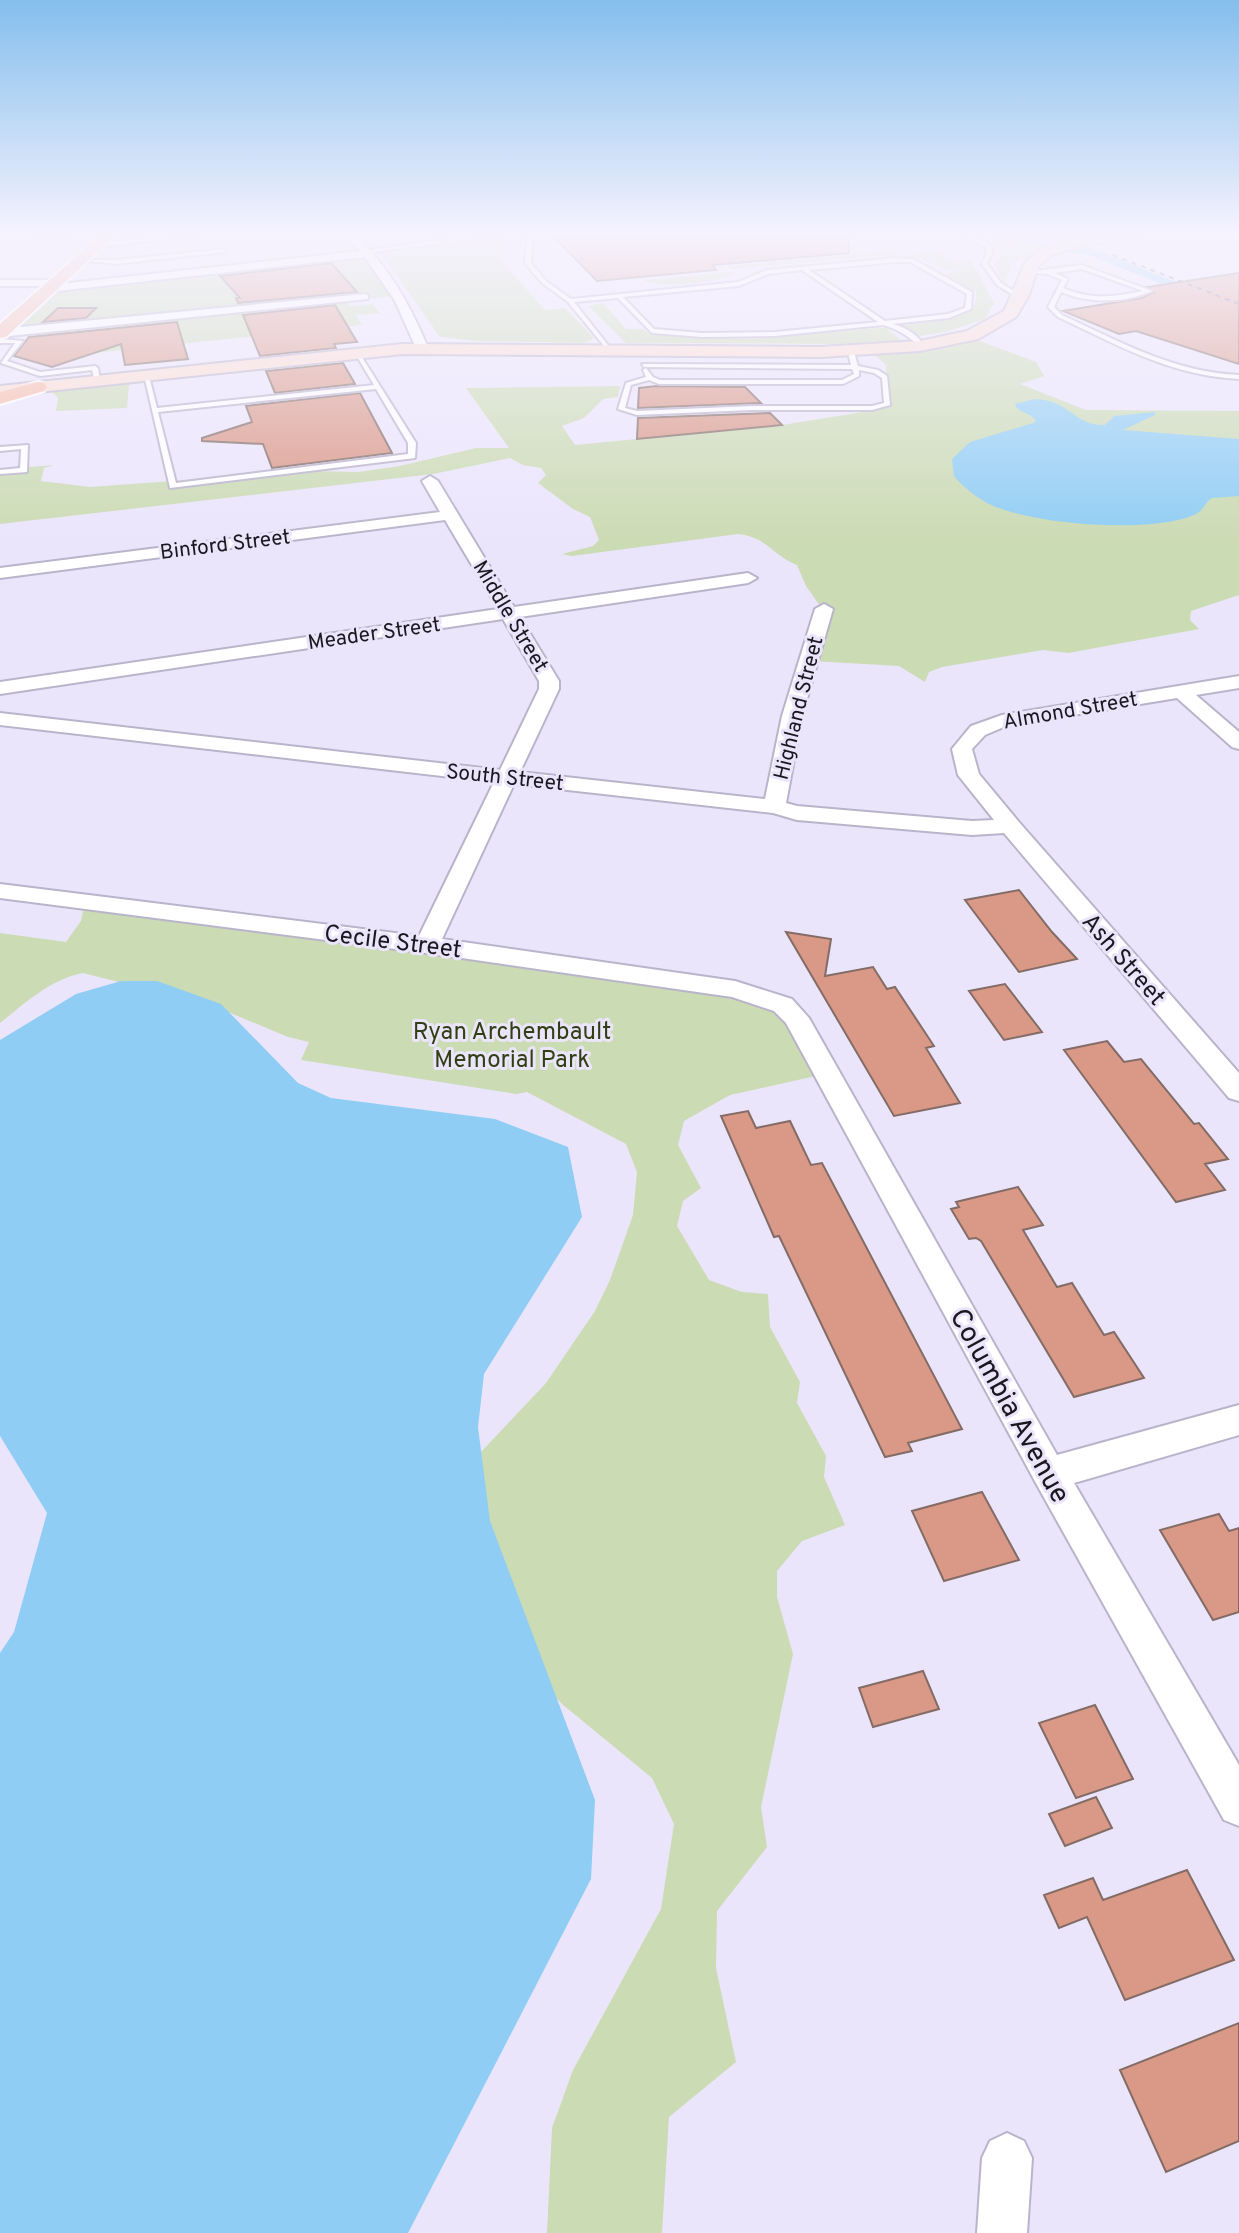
<svg xmlns="http://www.w3.org/2000/svg" width="1239" height="2233" font-family="Overpass,sans-serif">
<style>
.green{fill:#cbdbb3}
.water{fill:#8fcdf4}
.building{fill:#da9887;stroke:#836c66;stroke-width:2}
.lines{fill:none;stroke-linecap:round;stroke-linejoin:round}
.lane-casing{stroke:#bab4ca;stroke-width:4}
.street-casing{stroke:#bab4ca;stroke-width:4}
.secondary-casing{stroke:#bab4ca;stroke-width:4}
.primary-casing{stroke:#fff;stroke-width:4}
.lane{fill:#fff;fill-rule:evenodd}
.street{fill:#fff;fill-rule:evenodd}
.secondary{fill:#fcddd2;fill-rule:evenodd}
.primary{fill:#f8bca6;fill-rule:evenodd}
.rail{stroke:#726d7c;stroke-width:2;stroke-dasharray:5 5;stroke-linecap:butt}
.labels{text-anchor:middle;stroke-width:6;stroke-linejoin:round;paint-order:stroke}
.far-street-label{font-size:21px;fill:#1a171f;stroke:#ebe5fc}
.street-label{font-size:24px;fill:#1a171f;stroke:#ebe5fc}
.park-label{font-size:24px;fill:#313f13;stroke:#ebe5fc}
.near-street-label{font-size:28px;fill:#1a171f;stroke:#ebe5fc}
</style>
<rect width="100%" height="100%" fill="#ebe5fc"/>
<!-- green -->
<path class="green" d="M461,232H518L495,254L545,310L565,308L594,338L584,343L475,341L440,337L381,253L470,242Z
M975,232H1022L1063,246L1104,252L1239,308L1089,255L1056,250L1035,261L1019,259L1012,265L1004,283L994,263L1000,257L994,242Z
M935,249L956,262L971,261L994,303L985,319L945,332L913,337L898,327C918,320 983,326 976,291L943,274L954,272L911,255Z
M895,251L901,254L731,269L727,266Z
M368,253L395,296L347,301L350,306L373,304L380,313L356,315L362,325L84,354L52,346L53,331L0,333L48,289Z
M736,272C725,283 655,289 644,280Z
M603,303L626,329H643L650,334L751,339L879,328H886L902,341L887,344L626,343L588,306Z
M969,337L1036,362L1044,376L1020,384L1086,410L1239,411V595L1191,611L1190,620L1199,629L1068,653L1043,650L942,667L929,672L925,682L899,666L812,661L823,610L806,586L797,565C772,555 767,537 738,534L572,556L562,554L593,546L599,540L590,517L573,509L538,483L546,475L541,468L523,465L510,458L433,474L0,524V475L19,468L54,465L44,468L41,481L90,487L313,471L358,472L400,466L476,448H509L466,388L620,386L618,397L603,399L584,418L562,426L575,445L782,425L881,409L888,403L886,365L872,352Z
M146,376L129,385L127,408L56,411L58,398L46,386Z
M94,910L425,951L779,1005L820,1075L730,1095L684,1121L678,1145L701,1188L683,1201L677,1226L709,1280L742,1292L768,1294L770,1327L800,1382L797,1403L826,1456L824,1477L845,1525L802,1541L777,1571V1597L793,1654L761,1807L767,1847L717,1911L716,1968L736,2062L669,2117L662,2233H547L552,2128L573,2070L661,1909L674,1824L652,1778L562,1704L519,1659L470,1592L480,1453L546,1383L595,1311L610,1280L633,1215L637,1172L626,1144L527,1092L516,1094L301,1060L309,1042L288,1037L211,1005L83,973C51,979 25,1003 0,1023V933L66,942L81,921L83,911Z"/>
<!-- water -->
<path class="water" d="M1004,232H1052L1239,308V315L1089,255L1056,250Z
M1035,399C1070,400 1074,426 1105,425L1114,416L1155,412V415L1123,430L1239,439V496L1212,498C1204,503 1204,511 1194,515C1149,534 1030,525 987,503C975,496 963,487 954,476L952,459L970,442L1033,423L1036,421C1031,412 1018,414 1015,404Z
M121,981H157L221,1004L298,1083L331,1098L495,1119L568,1147L582,1217L484,1374L478,1427L490,1521L595,1800L591,1879L408,2233H0V1653L14,1632L47,1513L0,1436V1040L76,994Z"/>
<!-- building -->
<path class="building" d="M549,232H848L849,253L713,265L716,270L597,281Z
M331,263L357,292L238,303L236,298H240L220,276Z
M1239,273V364L1136,331L1119,334L1063,311L1142,298L1154,292L1147,287Z
M335,305L357,342L334,344L336,348L260,356L243,315Z
M58,308H96L86,318L43,322Z
M177,322L188,359L125,365L121,344L52,367L14,356L29,337Z
M343,363L355,384L275,393L266,371Z
M657,386L745,387L761,403L638,408L639,388Z
M360,393L392,453L272,468L263,444L202,441V438L252,422L246,406Z
M770,413L782,425L637,439L638,418Z
M1019,890L1052,932L1077,959L1019,972L965,900Z
M786,932L831,939L825,976L873,967L887,989L895,987L934,1046L926,1048L960,1103L894,1116Z
M1005,984L1042,1032L1004,1040L969,991Z
M1107,1041L1124,1062L1141,1059L1194,1124L1199,1123L1228,1159L1205,1164L1225,1190L1176,1202L1064,1050Z
M748,1111L756,1128L790,1121L811,1165L822,1163L962,1429L908,1443L912,1451L885,1457L779,1236L774,1237L721,1116Z
M1018,1187L1043,1225L1023,1230L1057,1287L1072,1283L1104,1335L1114,1332L1144,1378L1074,1397L981,1241L976,1238L969,1239L951,1209L959,1207L956,1202Z
M982,1492L1019,1560L944,1581L912,1511Z
M1219,1514L1229,1531L1239,1528V1612L1213,1620L1160,1530Z
M923,1671L939,1709L873,1727L859,1688Z
M1095,1705L1133,1779L1076,1798L1039,1723Z
M1096,1797L1112,1828L1065,1846L1049,1814Z
M1187,1870L1234,1960L1125,2000L1087,1917L1059,1928L1044,1895L1093,1878L1103,1900Z
M1239,2023V2141L1166,2172L1120,2070Z"/>
<g class="lines">
<!-- lane casing -->
<g class="lane-casing">
<path id="lane" d="M528,232H533L531,263L546,281L571,299L738,282L767,270L897,258L913,259L972,292L971,309L949,318L892,324C903,326 920,335 923,346L920,348C911,337 898,329 883,325L775,336L702,337L652,333L618,298L574,302L611,349L609,352L568,302L542,283L525,263ZM897,262H910L967,294L965,308L948,314L885,321L809,270ZM802,270L878,322L775,332L702,333L654,329L623,297L739,286L768,274Z
M957,232H963L990,245L993,252L987,263L1001,283L1022,296V298H1018L997,285L982,264L987,252L986,247Z
M1076,232H1083L1097,238L1092,239Z
M441,240L443,243L366,253L363,251Z
M224,249L226,252L116,264L77,260H116Z
M1082,265L1152,291C1125,303 1089,304 1061,292L1054,307L1062,315C1120,342 1174,372 1239,375V379C1172,376 1117,345 1058,317L1048,307L1062,280L1047,274L1026,272ZM1082,269L1143,291C1115,297 1090,300 1063,288L1068,279L1055,273Z
M0,339L23,341L7,361L40,372L95,366L98,368L100,381L95,382L92,370L40,376L1,363L15,343H0Z
M851,350L854,352L858,366L878,370L887,376L890,405L872,410H752L637,415L618,409L626,383L646,377L643,370L646,368L653,377L660,380H842L854,374L852,369L644,367L642,364L851,365L848,352ZM859,370L874,373L882,378L884,403L872,406H752L637,411L625,408L631,385L649,380L659,384H843L859,376Z
M358,351L416,443L415,458L170,488L144,375L149,376L157,408L374,385L355,353ZM376,389L408,443V454L176,483L158,412Z
M28,445L27,472L0,474V470L20,468L21,449L0,451V447Z"/>
</g>
<!-- street casing -->
<g class="street-casing">
<path id="street" d="M49,232H112L0,241V235Z
M191,232H230L98,247L93,244Z
M341,232H352C387,264 410,304 428,348L426,351L416,348L395,301L365,257L48,292L42,289L45,286H0V280H55L60,284L360,251Z
M364,294L368,295V299L0,337V329Z
M430,476L438,481L514,607L748,573L757,578L748,583L520,617L559,681V689L520,772L765,799L782,716L815,609L824,604L833,609L802,716L786,803L797,806L972,821L994,820L958,775L952,749L971,726L1002,715L1239,676V688L1196,695L1239,732V749L1232,747L1177,698L1006,726L985,735L972,749L979,774L1018,821L1239,1073V1101L1229,1098L1004,833L972,835L797,820L773,813L514,784L442,939L735,981L792,999L809,1018L1057,1455L1239,1405V1435L1074,1483L1239,1765V1826L1224,1820L1037,1485L786,1023L774,1011L732,997L427,953L0,898V884L419,936L494,782L0,725V713L500,770L539,689V681L503,619L0,694V682L498,609L445,520L0,578V568L440,512L422,481Z
M1007,2133L1024,2141L1032,2158L1027,2233H977L982,2158L990,2141Z"/>
</g>
<!-- secondary casing -->
<g class="secondary-casing">
<path id="secondary" d="M1112,232H1147L1140,236L1079,246L1052,255L1039,265L1028,297L1016,317L978,339L920,351L820,357L403,354L0,396V386L403,344L820,347L920,341L967,331L1004,311L1025,263L1042,249L1076,238Z"/>
</g>
<!-- primary casing -->
<g class="primary-casing">
<path id="primary" d="M104,232H119L6,337L0,338V324Z
M38,382L44,383L47,387L44,391L0,404V392Z"/>
</g>
<!-- lane -->
<use href="#lane" class="lane"/>
<!-- street -->
<use href="#street" class="street"/>
<!-- secondary -->
<use href="#secondary" class="secondary"/>
<!-- primary -->
<use href="#primary" class="primary"/>
<!-- rail -->
<path class="rail" d="M1113,255L1239,304"/>
</g>
<!-- sky -->
<linearGradient id="sky" x2="0" y2="1"><stop stop-color="#84beed"/><stop offset="0.43" stop-color="#f6f3fe"/><stop offset="1" stop-color="#f6f3fe" stop-opacity="0"/></linearGradient>
<rect width="1239" height="545" fill="url(#sky)"/>
<g class="labels">
<!-- far-street labels -->
<g class="far-street-label">
<text transform="translate(225 544) rotate(-7)" y="7">Binford Street</text>
<text transform="translate(511 616) rotate(59)" y="7">Middle Street</text>
<text transform="translate(374 633) rotate(-8)" y="7">Meader Street</text>
<text transform="translate(798 708) rotate(-76)" y="7">Highland Street</text>
<text transform="translate(1070 710) rotate(-10)" y="7">Almond Street</text>
<text transform="translate(505 777) rotate(6)" y="7">South Street</text>
</g>
<!-- street labels -->
<g class="street-label">
<text transform="translate(393 941) rotate(7)" y="8">Cecile Street</text>
<text transform="translate(1124 959) rotate(49)" y="8">Ash Street</text>
</g>
<!-- park labels -->
<g class="park-label">
<text x="512" y="1039">Ryan Archembault<tspan x="512" dy="28">Memorial Park</tspan></text>
</g>
<!-- near-street labels -->
<g class="near-street-label">
<text transform="translate(1011 1405) rotate(61)" y="10">Columbia Avenue</text>
</g>
</g>
</svg>
